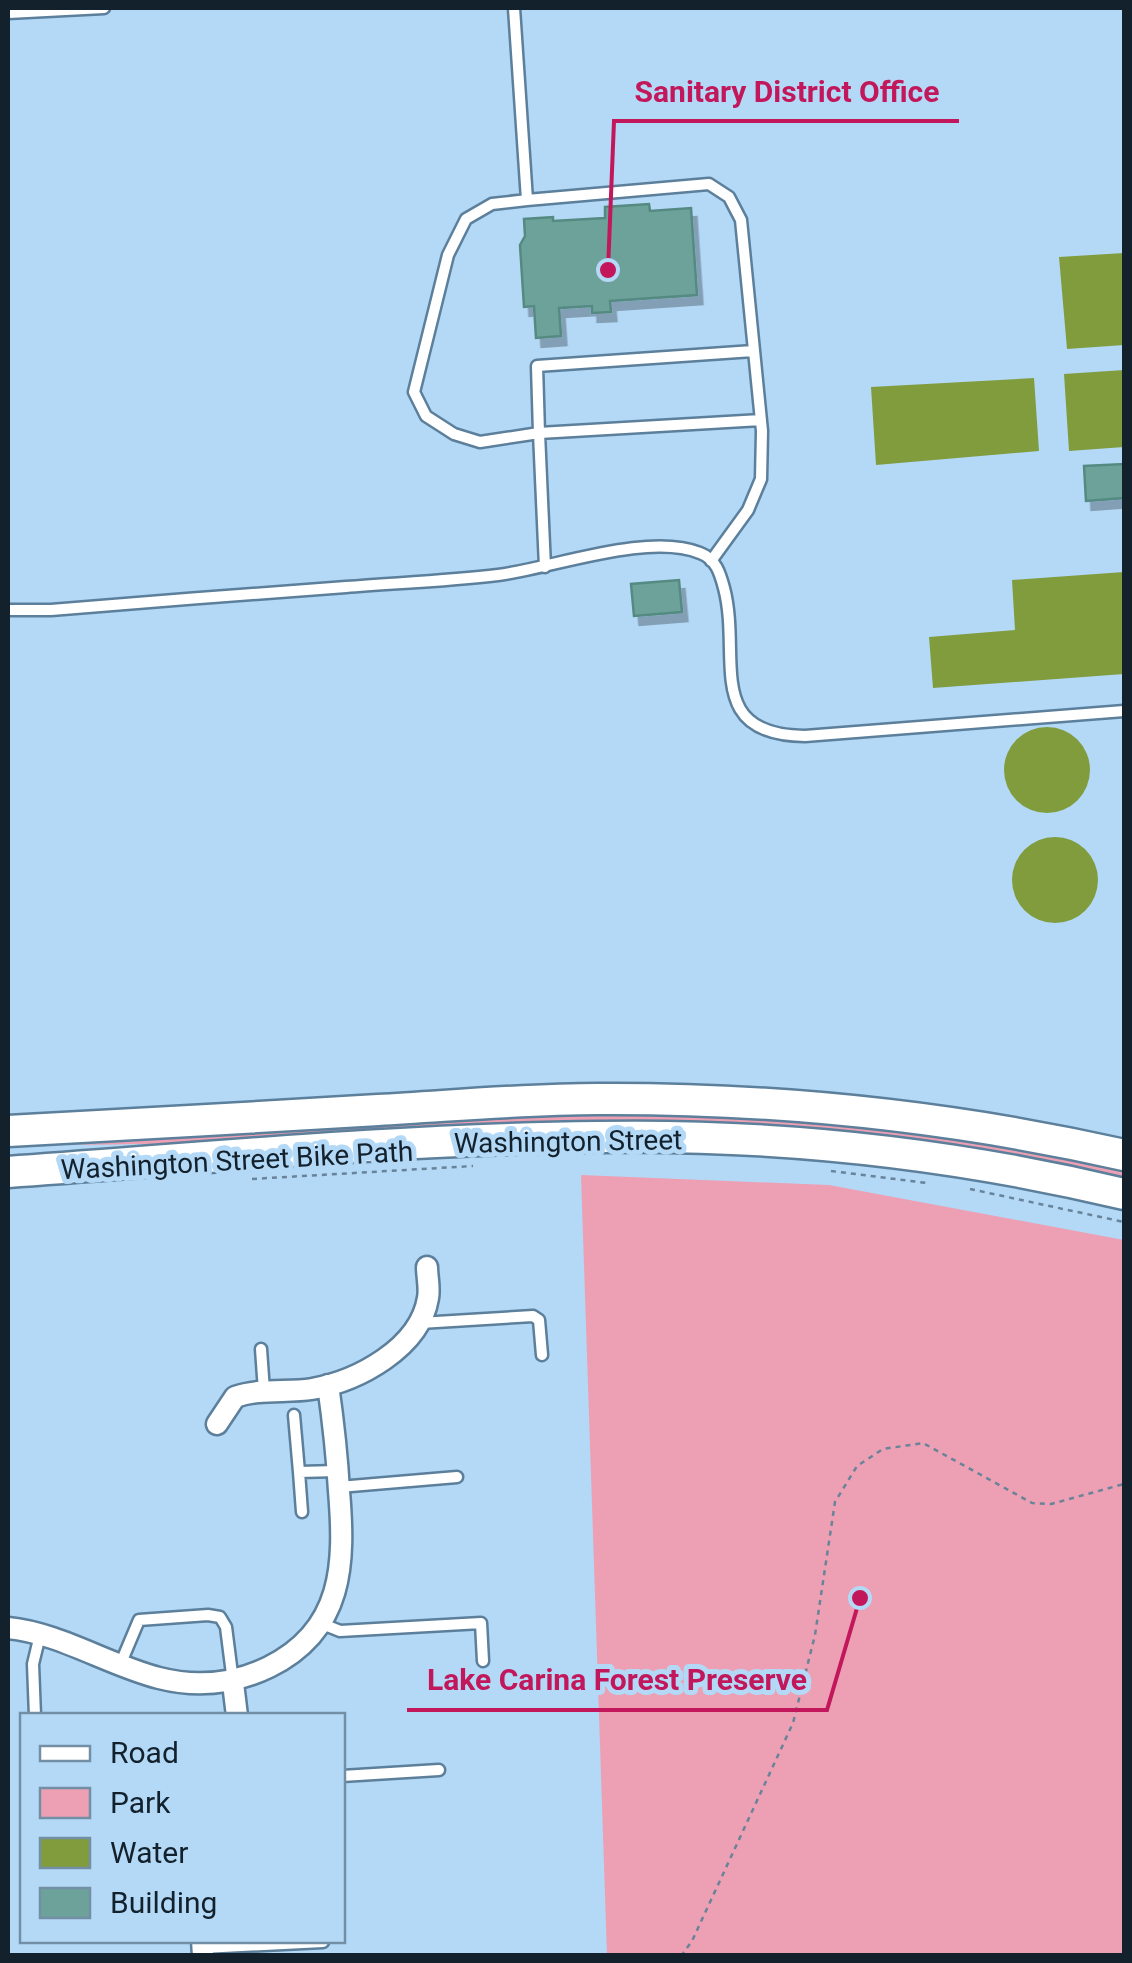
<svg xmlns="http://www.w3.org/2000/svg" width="1132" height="1963" font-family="Roboto,sans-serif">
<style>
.green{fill:#eda0b3}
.water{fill:#819c3d}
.building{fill:#6ca299;stroke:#558a82;stroke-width:2.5;filter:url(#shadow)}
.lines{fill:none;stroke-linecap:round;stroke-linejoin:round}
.service-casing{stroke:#5c7f9b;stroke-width:15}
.minor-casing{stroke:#5c7f9b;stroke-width:25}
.secondary-casing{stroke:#5c7f9b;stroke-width:35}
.path{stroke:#698399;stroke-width:2.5;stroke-dasharray:5 5;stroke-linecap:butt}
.service{stroke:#fff;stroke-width:10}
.minor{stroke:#fff;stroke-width:20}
.secondary{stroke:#fff;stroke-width:30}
.labels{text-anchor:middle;stroke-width:10;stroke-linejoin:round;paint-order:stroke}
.street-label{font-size:28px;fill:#13212d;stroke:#b3d9f7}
.leader{fill:none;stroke:#c2185b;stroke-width:4}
.callout-dot{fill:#c2185b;stroke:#b3d9f7;stroke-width:4}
.callout-label{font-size:30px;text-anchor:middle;font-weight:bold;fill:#c2185b;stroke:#b3d9f7;stroke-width:10;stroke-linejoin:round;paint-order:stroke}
</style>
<defs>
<filter id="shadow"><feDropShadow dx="5.5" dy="9" stdDeviation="0" flood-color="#0004"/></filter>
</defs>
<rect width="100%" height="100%" fill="#b3d9f7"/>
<!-- green -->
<path class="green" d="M678,1115C820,1121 960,1137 1100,1165L1124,1171V1178C949,1140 772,1121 592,1122C476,1122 361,1135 245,1141C188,1144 129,1144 72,1145L545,1116Z
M581,1175L829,1185L1124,1240V1955H607Z"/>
<!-- water -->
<path class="water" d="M1124,253V345L1067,349L1059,257Z
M1124,370V447L1069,451L1064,374Z
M1034,378L1039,451L876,465L871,387Z
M1124,572V674L933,688L929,637L1015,630L1012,580Z
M1004 770a43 43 0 1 1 86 0a43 43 0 1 1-86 0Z
M1012 880a43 43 0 1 1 86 0a43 43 0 1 1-86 0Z"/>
<!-- building -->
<path class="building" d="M649,204L650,211L691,208L697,295L610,301L611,312L592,313V306L559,308L561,336L536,338L534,306L524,307L520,245L525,236L524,219L553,217V221L605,218V207Z
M1124,464V498L1086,501L1084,466Z
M679,580L682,612L634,616L631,584Z"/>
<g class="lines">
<!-- service casing -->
<g class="service-casing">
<path id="service" d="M514,8L527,200L492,204L466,219L448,255L414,392L426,416L454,434L480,442L539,433L545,567
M8,13L104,8
M527,200L709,184L729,197L741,220L762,431L761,479L748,510L711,561
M753,351L537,366L539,433L761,420
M8,610H51C149,602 248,594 346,587C396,583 448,581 498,575C553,568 648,532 700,553C716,559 720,573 724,588C742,656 702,735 805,736L1124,711
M420,1323L533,1316L539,1320L542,1355
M261,1349L264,1391
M294,1415L299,1472
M339,1487L457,1477
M302,1512L299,1472L337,1471
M320,1623L340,1631L481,1623L483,1661
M120,1665L139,1620L208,1615L220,1617L226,1627L233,1682
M35,1716L33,1664L40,1635
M342,1776L439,1770
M203,1948L323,1942"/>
</g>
<!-- minor casing -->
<g class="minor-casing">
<path id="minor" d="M217,1424L235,1397C260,1388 287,1393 312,1389C358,1381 420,1348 428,1298C430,1288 427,1277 427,1267
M8,1628C60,1633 108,1665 159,1678C198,1688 234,1684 269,1667C344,1630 345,1563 339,1491C337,1455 333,1420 328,1385
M233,1683L237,1716
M202,1940L203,1956"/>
</g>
<!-- secondary casing -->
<g class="secondary-casing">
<path id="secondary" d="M8,1131C131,1124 255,1118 378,1110C451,1106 525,1099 598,1099C775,1098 951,1116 1124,1155
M8,1172C204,1158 401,1139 598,1137C774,1134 953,1153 1124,1194"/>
</g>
<!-- path -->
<path class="path" d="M831,1171L927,1183
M252,1179L473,1166
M970,1189L1124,1222
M681,1956L692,1941L793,1723L815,1635L835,1502L857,1466L883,1449L923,1443L1032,1503L1051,1504L1124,1484"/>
<!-- service -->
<use href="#service" class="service"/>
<!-- minor -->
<use href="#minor" class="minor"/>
<!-- secondary -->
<use href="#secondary" class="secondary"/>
</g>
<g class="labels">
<!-- street labels -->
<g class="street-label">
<text transform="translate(568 1141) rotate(-1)" y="10">Washington Street</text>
<text transform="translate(237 1160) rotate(-3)" y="10">Washington Street Bike Path</text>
</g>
</g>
<!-- callouts -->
<path class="leader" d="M608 270L614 121H959M860 1598L827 1710H407"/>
<g class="callout-dot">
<circle cx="608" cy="270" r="10"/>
<circle cx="860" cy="1598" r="10"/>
</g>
<g class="callout-label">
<text x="787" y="102">Sanitary District Office</text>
<text x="617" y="1690">Lake Carina Forest Preserve</text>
</g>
<!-- border -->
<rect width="1132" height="1963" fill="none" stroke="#13212d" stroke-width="20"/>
<!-- legend -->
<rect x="20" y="1713" width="325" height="230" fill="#b3d9f7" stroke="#738fa6" stroke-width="2.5"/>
<rect x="40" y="1746" width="50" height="15" fill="#ffffff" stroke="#738fa6" stroke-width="2.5"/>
<text x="110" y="1763" font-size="30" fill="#13212d">Road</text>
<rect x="40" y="1788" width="50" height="30" fill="#eda0b3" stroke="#738fa6" stroke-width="2.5"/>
<text x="110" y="1813" font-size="30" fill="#13212d">Park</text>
<rect x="40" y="1838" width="50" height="30" fill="#819c3d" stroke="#738fa6" stroke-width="2.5"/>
<text x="110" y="1863" font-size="30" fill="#13212d">Water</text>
<rect x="40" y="1888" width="50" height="30" fill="#6ca299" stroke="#738fa6" stroke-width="2.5"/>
<text x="110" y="1913" font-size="30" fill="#13212d">Building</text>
</svg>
